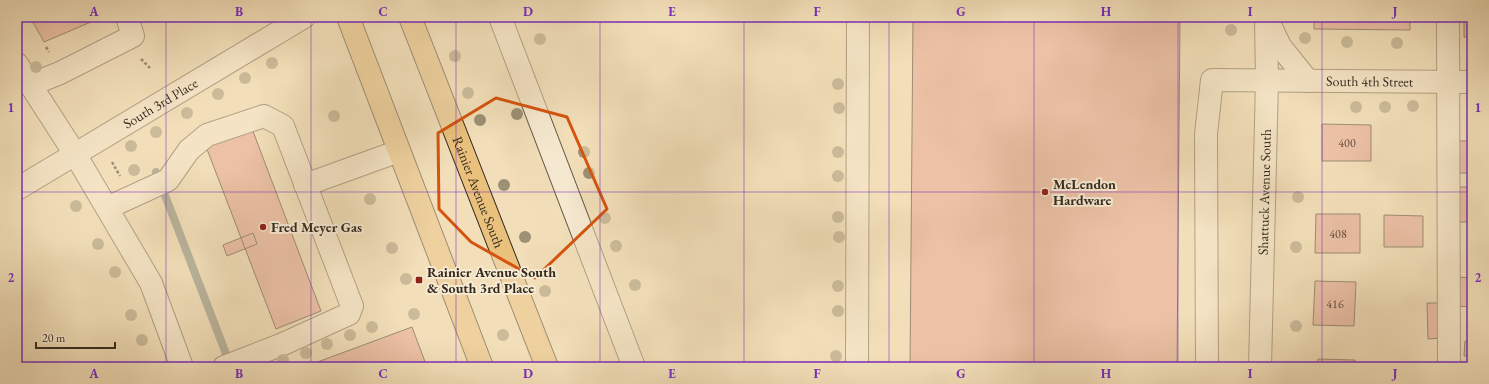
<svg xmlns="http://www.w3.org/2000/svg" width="1489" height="384" font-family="'EB Garamond',serif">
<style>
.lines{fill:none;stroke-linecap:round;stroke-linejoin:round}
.stream{stroke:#74817b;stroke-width:8}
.building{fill:#e49e8e;stroke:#342b20}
.minor-casing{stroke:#645846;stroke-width:24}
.major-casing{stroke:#342b20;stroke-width:24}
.path{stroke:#342b20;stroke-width:2.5;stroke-dasharray:3 2;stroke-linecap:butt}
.minor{stroke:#f7ead2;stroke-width:22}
.major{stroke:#e9c07c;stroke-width:22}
.tree{fill:#9c9174}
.marked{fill:none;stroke:#d6540e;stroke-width:3;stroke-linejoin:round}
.grid{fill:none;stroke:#7b2cbf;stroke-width:1;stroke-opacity:0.55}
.poi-dot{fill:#8f2418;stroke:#f7ead2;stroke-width:1.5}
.labels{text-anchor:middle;stroke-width:4;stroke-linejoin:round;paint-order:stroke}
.number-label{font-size:12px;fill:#60483c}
.street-label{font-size:14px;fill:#342b20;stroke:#f7ead2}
.poi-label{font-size:14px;font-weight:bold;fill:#342b20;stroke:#f7ead2;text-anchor:start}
.neatline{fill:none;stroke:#7b2cbf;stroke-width:1.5}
.grid-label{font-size:13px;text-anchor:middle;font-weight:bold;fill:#7b2cbf}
</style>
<rect width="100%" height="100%" fill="#f2dfb9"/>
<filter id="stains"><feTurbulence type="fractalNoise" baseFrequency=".005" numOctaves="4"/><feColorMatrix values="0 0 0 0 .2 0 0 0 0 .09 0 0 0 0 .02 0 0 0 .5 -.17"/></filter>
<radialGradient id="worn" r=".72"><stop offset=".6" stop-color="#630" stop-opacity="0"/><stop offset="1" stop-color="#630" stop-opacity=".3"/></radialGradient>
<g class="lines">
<!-- stream -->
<path class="stream" d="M156,172L230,364"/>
</g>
<!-- building -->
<path class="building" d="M30,17H89L91,22L44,42Z
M186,17H200L188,21Z
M913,17H1180L1177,367H910Z
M1314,17H1410V30L1314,29Z
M1464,17H1472V37H1464Z
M1322,124L1371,125V161H1322Z
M251,126L321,311L276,329L205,144Z
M1459,141H1472V173H1459Z
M1458,187H1472V222H1458Z
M1316,214H1360V253H1315Z
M1384,215L1423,216V247H1384Z
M253,233L257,244L227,256L223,245Z
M1458,277L1472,278V307L1457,306Z
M1315,281L1356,282L1354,326L1313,325Z
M1427,303H1443V338L1428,339Z
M412,327L427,367H304Z
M1465,341H1472V356H1464Z
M1318,359L1355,360L1354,367H1318Z"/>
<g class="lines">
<!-- minor casing -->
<g class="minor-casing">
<g id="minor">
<path d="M500,17L634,367"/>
<path d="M1448,17L1449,367"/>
<path d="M1269,23L1280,46L1308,81"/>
<path d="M17,64L75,154L151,283L182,367"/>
<path d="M30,85L60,73L133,36L127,17"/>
<path d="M305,185L399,151"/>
<path id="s1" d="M17,189L304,17"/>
<path d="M107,208L168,180L189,150L207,135L264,116L283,126L352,306L349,314L340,318L283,344L224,367"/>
<path d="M857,367L858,17"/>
<path id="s2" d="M1207,367L1206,134L1212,80L1472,82"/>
<path id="s3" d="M1260,367L1267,81L1266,17"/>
</g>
</g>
<!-- major casing -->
<g class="major-casing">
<g id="major">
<path d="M348,17L482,367"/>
<path id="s4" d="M410,17L547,367"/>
</g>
</g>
<!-- path -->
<path class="path" d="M46,47L49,52
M141,59L150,68
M112,162L120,176"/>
<!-- minor -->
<use href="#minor" class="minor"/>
<!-- major -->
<use href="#major" class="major"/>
</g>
<!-- trees -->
<g class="tree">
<circle cx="1231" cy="30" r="6"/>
<circle cx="1305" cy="38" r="6"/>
<circle cx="540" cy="39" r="6"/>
<circle cx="1347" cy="42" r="6"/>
<circle cx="1397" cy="43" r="6"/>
<circle cx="455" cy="56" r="6"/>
<circle cx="272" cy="63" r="6"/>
<circle cx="36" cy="67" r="6"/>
<circle cx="245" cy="78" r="6"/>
<circle cx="838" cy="84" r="6"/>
<circle cx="468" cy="93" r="6"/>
<circle cx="218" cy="94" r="6"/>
<circle cx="1413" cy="106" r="6"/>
<circle cx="1356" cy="107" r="6"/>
<circle cx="1385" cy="107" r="6"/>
<circle cx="839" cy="108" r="6"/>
<circle cx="187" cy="113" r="6"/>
<circle cx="517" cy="114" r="6"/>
<circle cx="334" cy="116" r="6"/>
<circle cx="480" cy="120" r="6"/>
<circle cx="156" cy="132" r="6"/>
<circle cx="131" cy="146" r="6"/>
<circle cx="584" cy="152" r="6"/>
<circle cx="838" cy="152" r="6"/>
<circle cx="134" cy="170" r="6"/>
<circle cx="589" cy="173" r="6"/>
<circle cx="838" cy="176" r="6"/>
<circle cx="504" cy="185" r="6"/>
<circle cx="1298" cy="197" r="6"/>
<circle cx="370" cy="199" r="6"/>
<circle cx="76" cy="206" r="6"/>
<circle cx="838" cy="217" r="6"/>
<circle cx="605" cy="218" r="6"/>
<circle cx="525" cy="237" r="6"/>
<circle cx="839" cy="237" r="6"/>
<circle cx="98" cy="244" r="6"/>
<circle cx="616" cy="246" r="6"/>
<circle cx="1296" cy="247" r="6"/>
<circle cx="392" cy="248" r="6"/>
<circle cx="115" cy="272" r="6"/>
<circle cx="406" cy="279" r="6"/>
<circle cx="635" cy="285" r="6"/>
<circle cx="838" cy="286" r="6"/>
<circle cx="545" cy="291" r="6"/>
<circle cx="838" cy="311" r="6"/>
<circle cx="414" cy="314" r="6"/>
<circle cx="131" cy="315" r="6"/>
<circle cx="1296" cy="326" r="6"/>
<circle cx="372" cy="327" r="6"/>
<circle cx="350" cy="335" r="6"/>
<circle cx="503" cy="335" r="6"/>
<circle cx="142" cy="340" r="6"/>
<circle cx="327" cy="344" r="6"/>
<circle cx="306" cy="353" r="6"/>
<circle cx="836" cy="356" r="6"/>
<circle cx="283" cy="360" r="6"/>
</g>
<!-- marked area -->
<path d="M0 0H1489V384H0ZM496,98L567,117L607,209L535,278L471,242L439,209L438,133Z" fill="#f2dfb9" fill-opacity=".55" fill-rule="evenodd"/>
<path class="marked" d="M496,98L567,117L607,209L535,278L471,242L439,209L438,133Z"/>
<!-- grid -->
<path class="grid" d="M166,17V367M311,17V367M456,17V367M600,17V367M744,17V367M889,17V367M1034,17V367M1178,17V367M1322,17V367M17,192H1472"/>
<!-- markers -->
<g class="poi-dot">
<circle cx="1045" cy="192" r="4"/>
<circle cx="263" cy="227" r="4"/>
<rect x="415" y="276" width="8" height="8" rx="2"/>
</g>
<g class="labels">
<!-- number labels -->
<g class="number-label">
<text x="1347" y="147">400</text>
<text x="1338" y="238">408</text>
<text x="1335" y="308">416</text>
</g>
<!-- street labels -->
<g class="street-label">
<text dy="5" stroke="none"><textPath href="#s2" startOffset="445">South 4th Street</textPath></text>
<text dy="5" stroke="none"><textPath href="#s1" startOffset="167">South 3rd Place</textPath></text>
<text dy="5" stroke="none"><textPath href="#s4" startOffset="188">Rainier Avenue South</textPath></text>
<text dy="5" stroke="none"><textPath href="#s3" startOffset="175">Shattuck Avenue South</textPath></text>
</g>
<!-- poi labels -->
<g class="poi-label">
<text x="1053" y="189">McLendon<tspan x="1053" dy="16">Hardware</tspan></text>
<text x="271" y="232">Fred Meyer Gas</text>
<text x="427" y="277">Rainier Avenue South<tspan x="427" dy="16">&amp; South 3rd Place</tspan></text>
</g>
</g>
<!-- margin -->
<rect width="1489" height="384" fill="none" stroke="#f2dfb9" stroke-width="44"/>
<!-- scale -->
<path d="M36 342v6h79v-6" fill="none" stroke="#342b20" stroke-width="2"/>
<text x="42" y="342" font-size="12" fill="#342b20" stroke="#f7ead2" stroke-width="3" paint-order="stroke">20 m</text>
<rect x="22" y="22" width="1445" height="340" class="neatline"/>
<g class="grid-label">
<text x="94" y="16">A</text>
<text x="239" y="16">B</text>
<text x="383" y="16">C</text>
<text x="528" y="16">D</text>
<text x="672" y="16">E</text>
<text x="817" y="16">F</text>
<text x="961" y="16">G</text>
<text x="1106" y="16">H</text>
<text x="1250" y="16">I</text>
<text x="1395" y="16">J</text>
<text x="11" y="112">1</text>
<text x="1478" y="112">1</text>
<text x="11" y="282">2</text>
<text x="1478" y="282">2</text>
<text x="94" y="378">A</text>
<text x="239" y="378">B</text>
<text x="383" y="378">C</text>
<text x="528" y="378">D</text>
<text x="672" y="378">E</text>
<text x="817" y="378">F</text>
<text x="961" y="378">G</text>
<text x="1106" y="378">H</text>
<text x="1250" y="378">I</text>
<text x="1395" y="378">J</text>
</g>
<rect width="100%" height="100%" filter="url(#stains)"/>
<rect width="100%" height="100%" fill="url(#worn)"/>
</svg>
